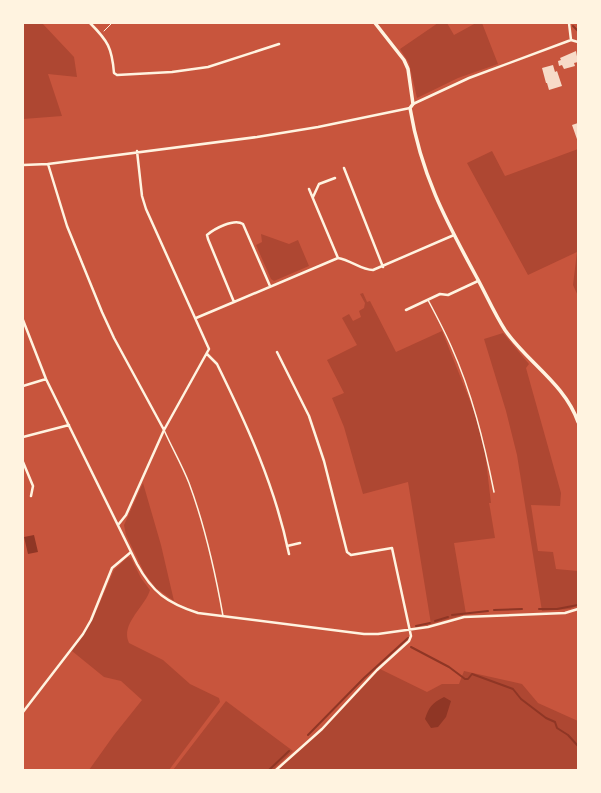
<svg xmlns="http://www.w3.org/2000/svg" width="601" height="793" font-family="'Playfair Display',serif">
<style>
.green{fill:#ae4732}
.water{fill:#8f3625}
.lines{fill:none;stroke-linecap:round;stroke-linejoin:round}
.stream{stroke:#8f3625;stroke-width:2}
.building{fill:#f7dbc8}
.path{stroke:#fff3e0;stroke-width:1}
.service{stroke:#fff3e0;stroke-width:1.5}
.minor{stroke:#fff3e0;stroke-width:2.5}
.tertiary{stroke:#fff3e0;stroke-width:3.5}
</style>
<rect width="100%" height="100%" fill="#c8553d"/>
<!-- green -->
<path class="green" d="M23,23H42L74,57L77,77L48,74L62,116L23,119Z
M438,23H447L454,35L476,23H482L498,64L458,78L417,98L409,63L400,49Z
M578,149V296L573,285L577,252L528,275L467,163L492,151L505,176Z
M261,234L289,244L298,240L309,266L274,281L271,279L256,245L262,242Z
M363,293L367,302L370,301L396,352L442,331L474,411L485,452L491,503H489L490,508L495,538L454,543L466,614L431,624L408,482L363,494L344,427L332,398L344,393L327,360L357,345L342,318L349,314L353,321L361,317L359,311L364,308L365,303L360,294Z
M503,333L529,364L526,368L561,493L560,506L531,505L538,551L553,552L556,569L578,571V605L570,609L542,611L517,455L506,411L484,339Z
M143,483L161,545L174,601L156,588L145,574L126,535L124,525Z
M128,557L131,558L141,578L150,590C145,607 120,624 129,643L163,660L190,684L219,698L220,702L169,770H89L114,735L142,700L121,681L104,677L72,651L92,621L114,570Z
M380,669L427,692L442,684H459L464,671L522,684L538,703L578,721V770H278L323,730Z
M226,701L293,751L273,770H173Z"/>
<!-- water -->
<path class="water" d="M34,535L38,552L28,554L24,537Z
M444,697L451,701L446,717L438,727L431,728L425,719C429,707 432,703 444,697Z"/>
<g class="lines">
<!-- stream -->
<path class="stream" d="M573,26L578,31
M539,609H557L578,605
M494,610L522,609
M452,615L488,611
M435,621L448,617
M416,626L430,623
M411,647L449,667L465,679H468L472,674L513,689L521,699L546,718L555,722L557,728L568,735L578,746
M308,735L364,678L408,638
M269,770L289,751"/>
</g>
<!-- building -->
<path class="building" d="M576,51L578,62L574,63L575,66L564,69L562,65L559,66L558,61L561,60L560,58Z
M553,65L555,72L557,71L562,86L549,90L547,83H546L542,68Z
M578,123V142L572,125Z"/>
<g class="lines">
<!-- path -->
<path class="path" d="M104,31L112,23"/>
<!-- service -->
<path class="service" d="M428,300C436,315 444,330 451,346C472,393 484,442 494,492
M164,430C172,448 182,465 189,483C205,526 215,571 223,616"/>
<!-- minor -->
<path class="minor" d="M90,23C108,41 112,48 114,73L117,75L172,72L208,67L279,44
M569,23L571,40
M571,40L578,42
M413,104L469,78L571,40
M48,164L67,226L102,312L114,338L164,430
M23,165L48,164L257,137L318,127L410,108
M344,168L383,267
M309,189L338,258
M313,197L319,184L335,178
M234,302L338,258C351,260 361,270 373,270L454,235
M406,310L440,294L448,295L478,281
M196,318L234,302L208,239L207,235C214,229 234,218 243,224L270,286
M23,320L46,379L137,564C152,592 167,603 198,613L364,634H378L428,627L464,617L565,613L578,609
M207,354L217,364C247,425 275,486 289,554
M23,386L46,379
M23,437L69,425
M23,462L33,486L31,496
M118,525L126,515L164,430L209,349L146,209L142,196L137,151
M287,546L300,543
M23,712L83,634L91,620L112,568L131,552
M276,770L322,729L377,670L409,641L411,636L392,548L351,555L347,552L324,461L309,416L277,352"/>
<!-- tertiary -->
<path class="tertiary" d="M375,23L404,60L408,69L413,104L410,108C421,174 445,219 476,276C486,294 494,313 505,330C527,362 565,384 578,422"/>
</g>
<!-- border -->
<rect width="601" height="793" fill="none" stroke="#fff3e0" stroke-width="48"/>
</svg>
